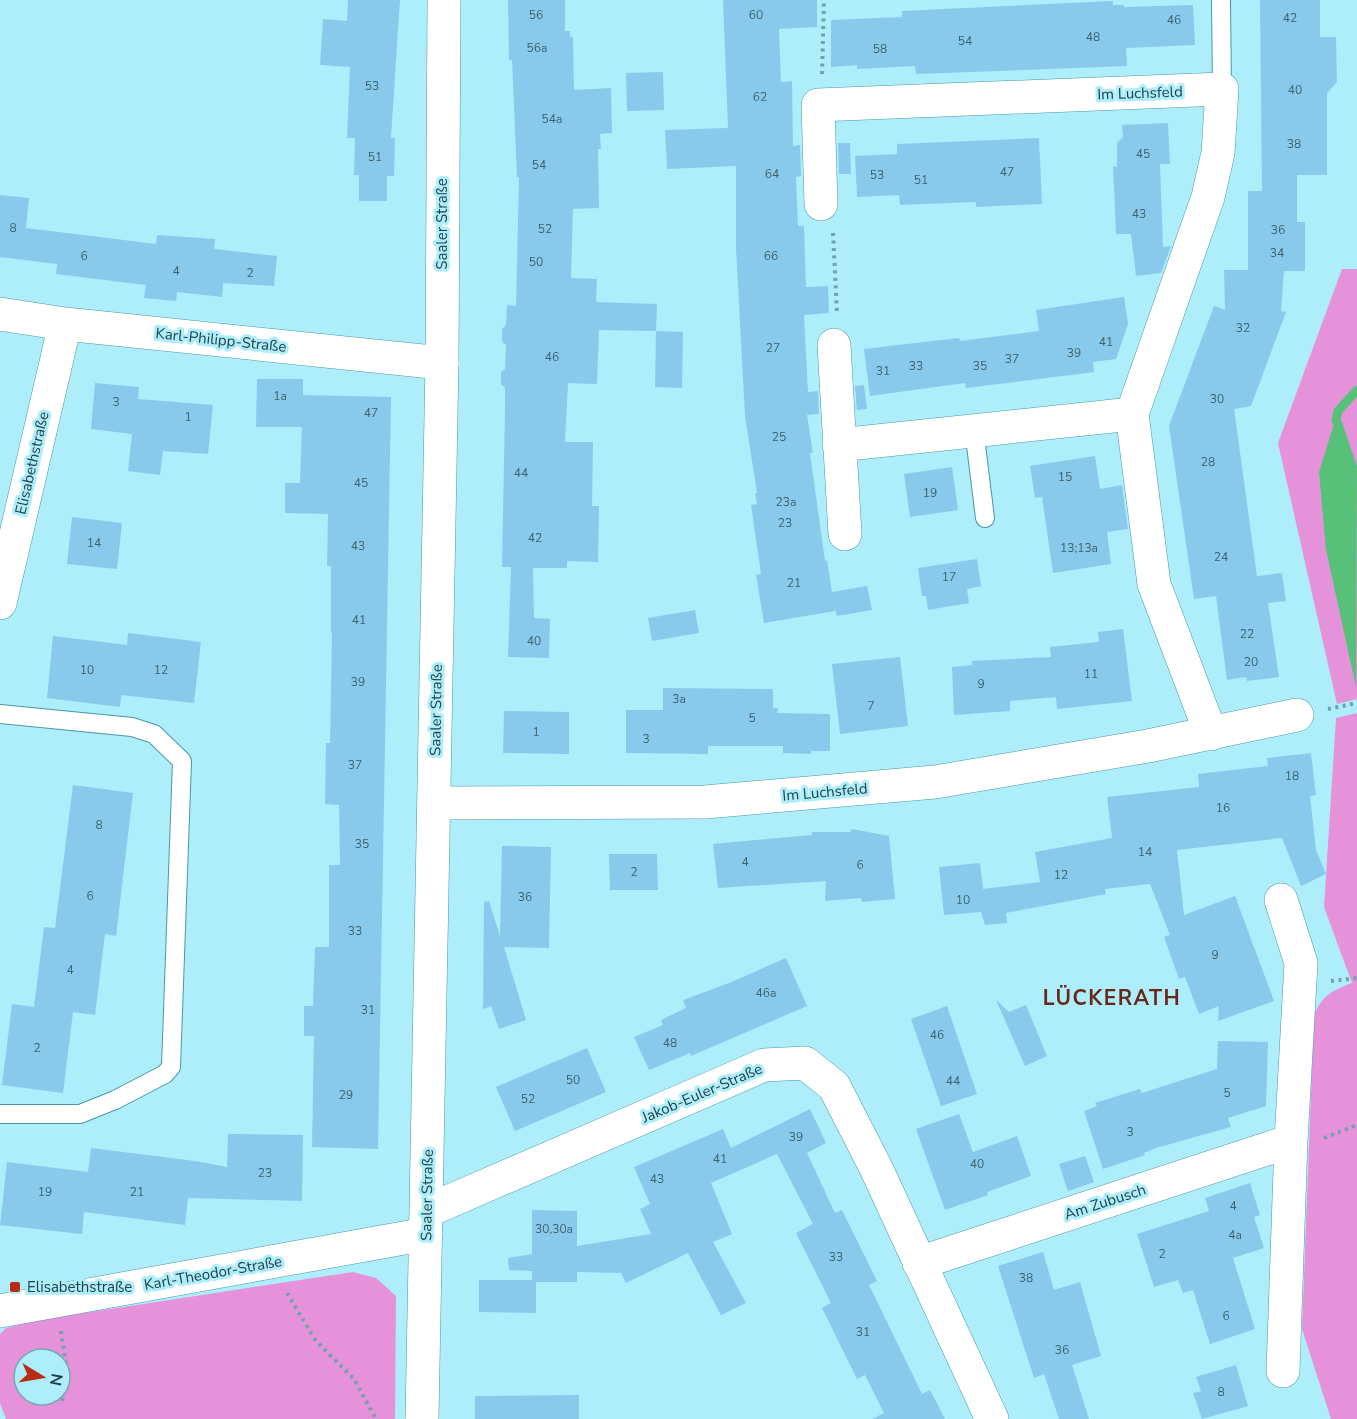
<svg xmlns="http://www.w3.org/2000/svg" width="1357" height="1419" font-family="'Nunito Sans',sans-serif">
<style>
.green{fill:#e692da;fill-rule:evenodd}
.water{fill:#57c17a}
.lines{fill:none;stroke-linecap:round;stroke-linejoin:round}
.stream{stroke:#57c17a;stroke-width:9}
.building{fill:#89caec}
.service-casing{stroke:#4898a8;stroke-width:20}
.minor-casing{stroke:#4898a8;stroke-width:34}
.tertiary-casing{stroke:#4898a8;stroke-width:34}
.path{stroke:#6fa2ac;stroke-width:4;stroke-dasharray:3 4.5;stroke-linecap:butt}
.service{stroke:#fff;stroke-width:18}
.minor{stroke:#fff;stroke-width:33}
.tertiary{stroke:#fff;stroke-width:33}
.poi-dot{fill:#b82c14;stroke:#aeedfa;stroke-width:2}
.labels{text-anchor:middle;stroke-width:6;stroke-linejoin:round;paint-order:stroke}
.number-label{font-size:12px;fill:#3a6370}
.street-label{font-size:15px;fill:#1f4147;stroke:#aeedfa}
.poi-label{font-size:15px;fill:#1f4147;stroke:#aeedfa;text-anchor:start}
.district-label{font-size:21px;font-weight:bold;letter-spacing:1.5px;fill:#69261a;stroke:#aeedfa}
</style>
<rect width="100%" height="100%" fill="#aeedfa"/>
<!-- green -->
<path class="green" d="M1342,269H1357V699L1337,704L1278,443Z
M1357,713V1419H1331L1302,1329L1314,1016C1321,996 1333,990 1352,983L1324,907L1336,718Z
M353,1272L376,1278L396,1296L395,1419H6L0,1403V1334L6,1328L45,1319ZM24,1359H60V1395H24Z"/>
<!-- water -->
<path class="water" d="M1338,411L1357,466L1356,687L1326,550L1319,472Z"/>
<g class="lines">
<!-- stream -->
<path class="stream" d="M1336,421L1338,411L1357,390"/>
</g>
<!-- building -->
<path class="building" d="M348,0H400L391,138H395L394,176H387V201H359V175H354L355,138H347L350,67L320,65L323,19L347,21Z
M508,0H565V31H570V37H573L574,90L611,88L612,133L600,134L601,149H598L599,208L573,209L571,278L597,279L596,302L657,304L656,331L599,330L597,384L568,383L565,442H593L592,506H599L598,562L567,561V568H533L534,618L550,619L549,658L508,657L511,567H502L505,408V388L501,384V372L505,369L506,345L502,341V329L506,325L507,305L516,306L519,177H517L512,60H509Z
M723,0H817V27L779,29L781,82L792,81L793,146L800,145L801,176L796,177L798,226H804L806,287L828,286L829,313L804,315L808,392L818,391L819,414L807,415L813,453H810L825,561L827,560L832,592L867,586L872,610L837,616L834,606L835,611L764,623L756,575L761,574L751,505L757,504L755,493H757L745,416L736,248V166L667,169L665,130L728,128Z
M1260,0H1320V37H1336L1337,82L1327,93V175H1297V222H1305V271H1284L1281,311L1286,312L1251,406L1234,409L1257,576L1282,573L1286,601L1268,603L1279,677L1247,681L1246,677L1227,680L1216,596L1194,599L1169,426L1214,306L1225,310L1224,270H1248V191H1262Z
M1113,1V5H1124V7L1193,5L1195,45L1126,48L1127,66L916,74L915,66L857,69V65L831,67V20L902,17V11Z
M663,72L664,110L627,111L626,73Z
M1168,123L1170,164H1160L1163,247L1171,246L1161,273L1136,276L1131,234H1116L1113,166L1117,167V143L1123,137L1122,125Z
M1039,138L1042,204L976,207V202L900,205L899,195L857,197L855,156L897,154V144Z
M838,143H850L851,174H839Z
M0,195L29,198L26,228L156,244L157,235L215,239L214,249L277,256L274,286L223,283L222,297L177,292L176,301L144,298L146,285L56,274L57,264L0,257Z
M1124,297L1128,324L1116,359L1093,362L1094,372L966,388L965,383L870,396L864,349L959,338L960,341L1039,331L1036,310Z
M656,331L683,332L682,388L655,387Z
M257,379H303V395L391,397L378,1149L312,1147L314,1036H304V1006H313L315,947H329V865H340L339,805L325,804L326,743H330L332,633H331V566H327L328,514L285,513V483H300L302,427H256Z
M95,383L139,387L138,399L213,405L208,454L163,451L160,475L128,471L132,434L91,429Z
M864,385L867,409L857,410L855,386Z
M1095,456L1100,489L1122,485L1128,529L1107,532L1111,564L1053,573L1042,497L1035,498L1030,466Z
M952,467L958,510L910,517L904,474Z
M72,517L122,523L117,569L67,564Z
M977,559L981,586L967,589L969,603L928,610L926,596H922L918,568Z
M695,610L699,633L652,641L648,618Z
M1123,629L1132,701L1057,709L1056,697L1010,701V711L954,715L952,667L972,665V661L1051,657L1050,647L1099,642L1098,632Z
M128,633L201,642L194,703L121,695L120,707L47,698L53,636L127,645Z
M900,657L908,726L840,734L832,664Z
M663,688L773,689V708H778L777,713L830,714V751H811V754L783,753V746H708V754L626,753V710H663Z
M504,711L569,712V754L503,753Z
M1311,753L1316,795L1310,796L1316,850L1326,874L1301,886L1282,838L1177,850L1184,915L1235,896L1274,1001L1218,1021L1219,1006L1199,1014L1185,977L1179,979L1164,937L1170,935L1150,884L1105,889L1106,894L1006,913L1007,923L985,925L981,912L944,915L939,867L980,863L983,889L1040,882L1035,852L1112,838L1107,797L1199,787L1198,774L1268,766L1267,758Z
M73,785L133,793L116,936L105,934L95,1015L73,1012L63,1093L2,1085L12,1004L34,1007L44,927L55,928Z
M852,829L889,836L895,899L862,902L861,898L825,901L826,881L718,888L713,844L812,835V832H850Z
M502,846L551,847L549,948L504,947L526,1020L499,1029L491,1006L483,1009L484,902L489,901L500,936Z
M609,854H657L658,890H610Z
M786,958L807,1006L691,1056L690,1053L649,1070L634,1037L663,1025L661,1020L686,1008L683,1000L729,983Z
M996,1000L1009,1012L1026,1005L1047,1056L1025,1066Z
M947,1006L977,1094L941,1106L911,1019Z
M1218,1041L1268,1042L1266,1106L1228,1118L1231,1127L1156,1148L1144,1153L1145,1155L1103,1169L1084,1111L1097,1106L1095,1103L1140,1089L1142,1093L1217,1069Z
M587,1048L606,1092L515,1131L496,1087Z
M810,1109L826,1143L807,1153L835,1213L842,1210L877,1281L869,1285L922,1394L930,1390L945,1419H872L884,1413L865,1375L857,1379L822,1308L831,1303L796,1233L813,1224L777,1154L711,1183L732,1234L713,1242L746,1303L721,1315L688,1253L626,1283L621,1273L577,1272V1282H536V1313L479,1312V1280H532V1271L509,1270L508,1258L532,1254V1210L577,1211V1246L651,1234L640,1209L650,1204L634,1167L723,1129L731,1148Z
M959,1114L973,1152L1017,1136L1031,1176L987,1192L988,1195L945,1210L916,1129Z
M228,1134L303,1135L302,1201L188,1198L185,1225L84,1212L82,1234L0,1225L7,1162L88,1172L91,1148L195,1161L227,1167Z
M1085,1156L1094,1182L1068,1191L1059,1164Z
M1250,1183L1260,1215L1254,1217L1264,1248L1233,1258L1255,1329L1210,1344L1193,1290L1183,1293L1178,1280L1154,1287L1137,1234L1209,1211L1205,1198Z
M1043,1252L1054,1290L1080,1282L1101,1356L1072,1365L1089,1419H1059L1044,1374L1034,1378L998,1266Z
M1236,1365L1248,1406L1202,1419L1193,1393L1201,1391L1196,1377Z
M579,1395V1419H475V1396Z"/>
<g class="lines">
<!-- service casing -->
<g class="service-casing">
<path id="service" d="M1221,0L1222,89
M974,429L985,518
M0,714L132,727L154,734L182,761L171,1067L165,1074L115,1100L80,1114H0"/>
</g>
<!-- minor casing -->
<g class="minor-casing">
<path id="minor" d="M821,204L818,105L1222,89L1218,153L1208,197L1132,414L1154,584L1211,734
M0,314L65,324L442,363
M834,345L845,534
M839,445L1132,414
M0,603L65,324
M435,803L705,802L935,782L1148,746L1297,715
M1281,900L1301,963L1291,1141L1283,1371
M427,1211L764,1065L805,1063L834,1086L876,1168L992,1419
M919,1263L1291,1141
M0,1311L426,1234"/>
</g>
<!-- tertiary casing -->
<g class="tertiary-casing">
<path id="tertiary" d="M422,1419L442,363L444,0"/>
</g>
<!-- path -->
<path class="path" d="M822,74L824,0
M833,233L837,313
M1328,709L1357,703
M1331,981L1357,978
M1324,1138L1357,1125
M287,1293L316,1341L354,1379L376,1419
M61,1331L66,1365L62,1404"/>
<!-- service -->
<use href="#service" class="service"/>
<!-- minor -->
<use href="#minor" class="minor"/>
<!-- tertiary -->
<use href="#tertiary" class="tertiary"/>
</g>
<!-- markers -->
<rect class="poi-dot" x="9" y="1281" width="12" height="12" rx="3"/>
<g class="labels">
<!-- number labels -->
<g class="number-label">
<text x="536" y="19">56</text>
<text x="756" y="19">60</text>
<text x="1290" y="22">42</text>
<text x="1174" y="24">46</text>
<text x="1093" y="41">48</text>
<text x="965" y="45">54</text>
<text x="537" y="52">56a</text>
<text x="880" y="53">58</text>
<text x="372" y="90">53</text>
<text x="1295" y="94">40</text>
<text x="760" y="101">62</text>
<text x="552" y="123">54a</text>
<text x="1294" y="148">38</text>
<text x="1143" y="158">45</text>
<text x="375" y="161">51</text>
<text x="539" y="169">54</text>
<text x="1007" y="176">47</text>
<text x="772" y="178">64</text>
<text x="877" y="179">53</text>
<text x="921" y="184">51</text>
<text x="1139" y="218">43</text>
<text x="13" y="232">8</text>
<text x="545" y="233">52</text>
<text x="1278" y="234">36</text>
<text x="1277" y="257">34</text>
<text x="84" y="260">6</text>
<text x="771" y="260">66</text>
<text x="536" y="266">50</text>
<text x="176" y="275">4</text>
<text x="250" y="277">2</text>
<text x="1243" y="332">32</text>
<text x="1106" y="346">41</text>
<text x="773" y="352">27</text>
<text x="1074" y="357">39</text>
<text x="552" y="361">46</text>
<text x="1012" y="363">37</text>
<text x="916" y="370">33</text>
<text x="980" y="370">35</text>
<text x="883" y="375">31</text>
<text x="280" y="400">1a</text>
<text x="1217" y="403">30</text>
<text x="116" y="406">3</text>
<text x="371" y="417">47</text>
<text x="188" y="421">1</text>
<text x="779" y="441">25</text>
<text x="1208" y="466">28</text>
<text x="521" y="477">44</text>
<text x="1065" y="481">15</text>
<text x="361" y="487">45</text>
<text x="930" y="497">19</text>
<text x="786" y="506">23a</text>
<text x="785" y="527">23</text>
<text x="535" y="542">42</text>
<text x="94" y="547">14</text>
<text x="358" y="550">43</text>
<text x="1079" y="552">13;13a</text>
<text x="1221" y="561">24</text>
<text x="949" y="581">17</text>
<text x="794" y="587">21</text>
<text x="359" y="624">41</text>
<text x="1247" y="638">22</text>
<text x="534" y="645">40</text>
<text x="1251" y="666">20</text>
<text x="87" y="674">10</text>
<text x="161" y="674">12</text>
<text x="1091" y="678">11</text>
<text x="358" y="686">39</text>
<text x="981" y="688">9</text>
<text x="679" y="703">3a</text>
<text x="871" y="710">7</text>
<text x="752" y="722">5</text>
<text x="536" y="736">1</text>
<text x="646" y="743">3</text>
<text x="355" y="769">37</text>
<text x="1292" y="780">18</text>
<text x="1223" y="812">16</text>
<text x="99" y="829">8</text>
<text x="362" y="848">35</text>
<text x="1145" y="856">14</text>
<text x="745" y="866">4</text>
<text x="860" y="869">6</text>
<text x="634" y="876">2</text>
<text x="1061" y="879">12</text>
<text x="90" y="900">6</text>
<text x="525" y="901">36</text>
<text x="963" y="904">10</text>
<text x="355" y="935">33</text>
<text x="1215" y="959">9</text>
<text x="70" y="974">4</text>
<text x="766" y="997">46a</text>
<text x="368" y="1014">31</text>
<text x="937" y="1039">46</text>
<text x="670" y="1047">48</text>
<text x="37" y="1052">2</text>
<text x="573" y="1084">50</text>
<text x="953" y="1085">44</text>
<text x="1227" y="1097">5</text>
<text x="346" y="1099">29</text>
<text x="528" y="1103">52</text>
<text x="1130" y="1136">3</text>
<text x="796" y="1141">39</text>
<text x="720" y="1163">41</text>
<text x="977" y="1168">40</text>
<text x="265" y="1177">23</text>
<text x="657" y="1183">43</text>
<text x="45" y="1196">19</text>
<text x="137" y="1196">21</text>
<text x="1233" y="1210">4</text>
<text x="554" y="1233">30,30a</text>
<text x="1235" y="1239">4a</text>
<text x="1162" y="1258">2</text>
<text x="836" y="1261">33</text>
<text x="1026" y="1282">38</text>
<text x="1226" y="1320">6</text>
<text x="863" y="1336">31</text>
<text x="1062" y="1354">36</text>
<text x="1221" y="1396">8</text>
</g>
<!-- street labels -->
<g class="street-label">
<text transform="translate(1140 93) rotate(-2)" y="5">Im Luchsfeld</text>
<text transform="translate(442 224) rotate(-90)" y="5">Saaler Straße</text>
<text transform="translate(221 340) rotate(6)" y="5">Karl-Philipp-Straße</text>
<text transform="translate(32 463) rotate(-77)" y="5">Elisabethstraße</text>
<text transform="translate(436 710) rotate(-89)" y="5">Saaler Straße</text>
<text transform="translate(825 792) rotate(-5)" y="5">Im Luchsfeld</text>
<text transform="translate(702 1093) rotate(-23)" y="5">Jakob-Euler-Straße</text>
<text transform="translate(427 1195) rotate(-89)" y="5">Saaler Straße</text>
<text transform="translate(1105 1202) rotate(-18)" y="5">Am Zubusch</text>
<text transform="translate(213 1273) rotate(-10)" y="5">Karl-Theodor-Straße</text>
</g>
<!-- poi labels -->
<g class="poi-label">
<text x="27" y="1292">Elisabethstraße</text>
</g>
<!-- district labels -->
<g class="district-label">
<text x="1112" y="1005">LÜCKERATH</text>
</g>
</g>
<!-- north arrow -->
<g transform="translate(42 1377) rotate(101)"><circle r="28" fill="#aeedfa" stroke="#75a8b2" stroke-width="1.5"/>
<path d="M0-4.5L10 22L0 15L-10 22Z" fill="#b82c14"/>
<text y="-9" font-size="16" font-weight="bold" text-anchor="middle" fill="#1f4147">N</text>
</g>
</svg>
